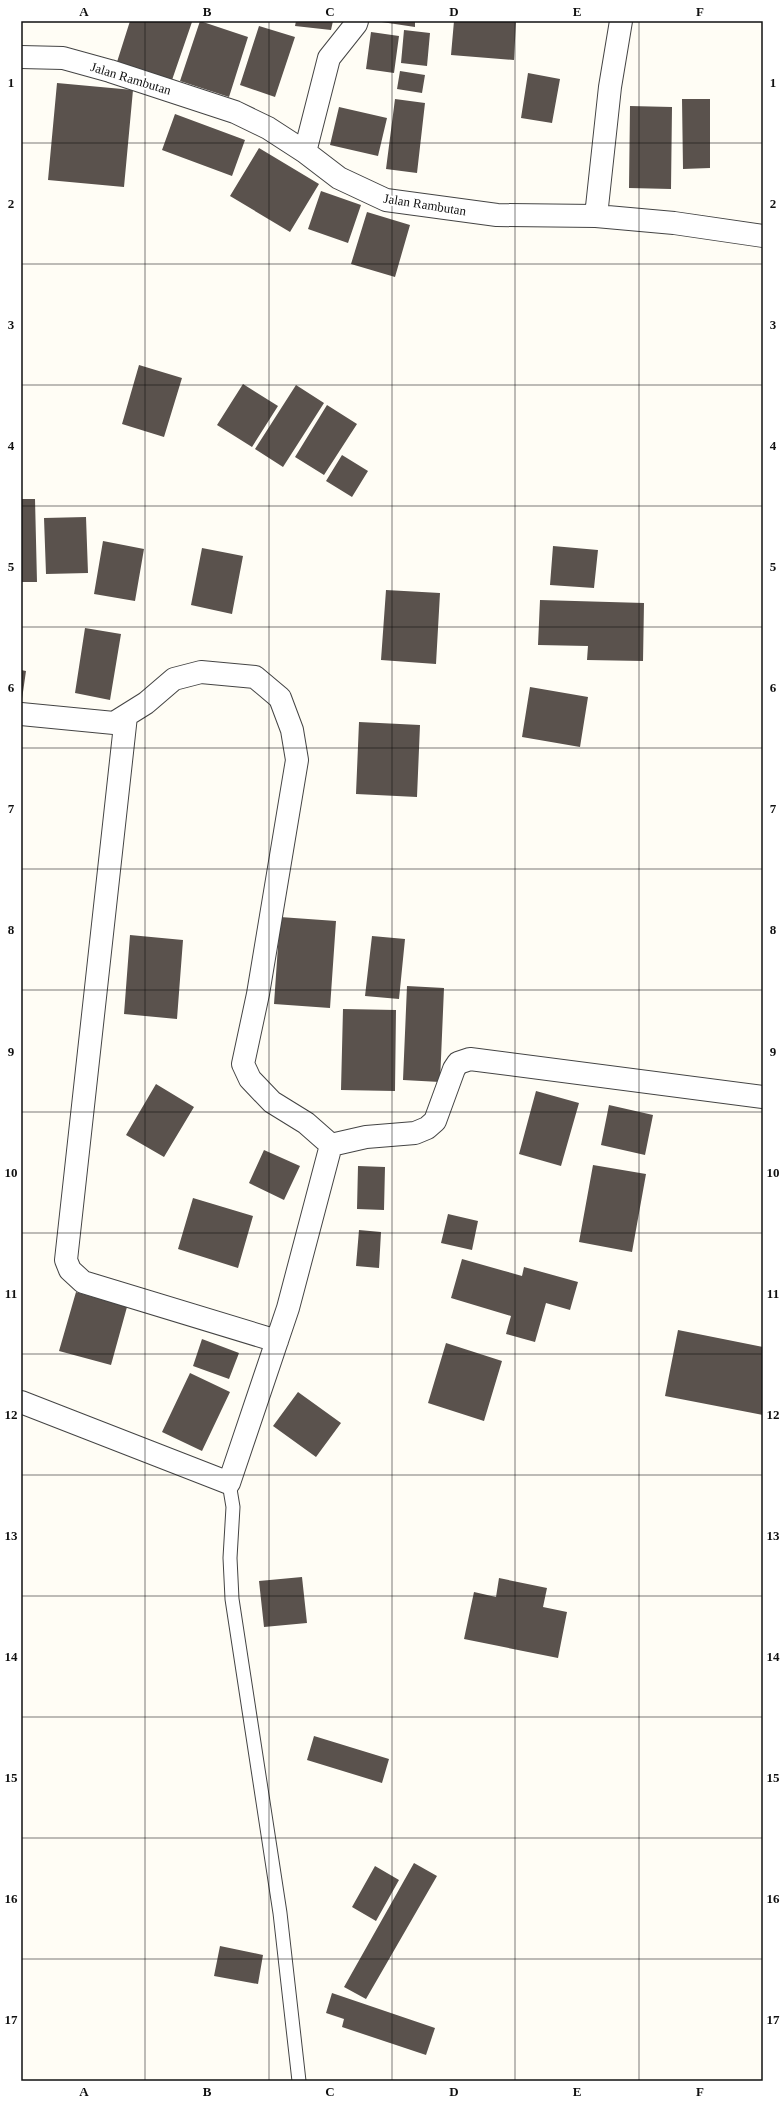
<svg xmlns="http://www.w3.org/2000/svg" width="784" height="2102" font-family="Georgia,serif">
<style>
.building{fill:#5a524d}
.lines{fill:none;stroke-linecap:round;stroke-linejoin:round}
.service-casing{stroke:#444;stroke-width:15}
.minor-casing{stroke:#444;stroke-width:24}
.service{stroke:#fff;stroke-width:13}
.minor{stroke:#fff;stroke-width:22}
.grid{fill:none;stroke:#111;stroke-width:1;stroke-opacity:0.55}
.labels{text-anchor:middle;stroke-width:4;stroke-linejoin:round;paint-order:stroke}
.street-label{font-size:13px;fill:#111;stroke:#fff}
.neatline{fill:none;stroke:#111;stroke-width:1.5}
.grid-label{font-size:13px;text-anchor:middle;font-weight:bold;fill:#111}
</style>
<rect width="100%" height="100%" fill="#fffdf5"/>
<!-- building -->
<path class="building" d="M130,21L192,22L172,80L117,62Z
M200,21L248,37L229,97L180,81Z
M296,21H333L331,30L295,26Z
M375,21H415V27Z
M454,21H516L514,60L451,55Z
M259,26L295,37L275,97L240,85Z
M404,30L430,33L427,66L401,63Z
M371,32L399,36L394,73L366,69Z
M400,71L425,75L422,93L397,89Z
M528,73L560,79L552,123L521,118Z
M57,83L133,90L124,187L48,180Z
M395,99L425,103L417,173L386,169Z
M682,99H710V168L683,169Z
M630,106L672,107L671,189L629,188Z
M339,107L387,118L378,156L330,145Z
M175,114L245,140L232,176L162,150Z
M259,148L319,184L290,232L230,196Z
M321,191L361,205L348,243L308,229Z
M367,212L410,225L395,277L351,264Z
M139,365L182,378L164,437L122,424Z
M243,384L278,406L252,447L217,425Z
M296,385L324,403L283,467L255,449Z
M327,405L357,424L324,475L295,457Z
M342,455L368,471L352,497L326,481Z
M21,499H35L37,582H21Z
M86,517L88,573L46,574L44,518Z
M103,541L144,549L135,601L94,594Z
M553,546L598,550L594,588L550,585Z
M202,548L243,556L232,614L191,605Z
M386,590L440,593L436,664L381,660Z
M540,600L644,603L643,661L587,660L588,646L538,645Z
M85,628L121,634L110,700L75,693Z
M21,670L26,671L22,699H21Z
M530,687L588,697L580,747L522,737Z
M359,722L420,725L417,797L356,794Z
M280,917L336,921L330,1008L274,1004Z
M130,935L183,940L177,1019L124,1014Z
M372,936L405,939L399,999L365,996Z
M407,986L444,988L440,1082L403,1080Z
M343,1009L396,1010L395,1091L341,1090Z
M156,1084L194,1107L164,1157L126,1135Z
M536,1091L579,1103L561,1166L519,1154Z
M609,1105L653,1115L645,1155L601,1145Z
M264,1150L300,1166L284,1200L249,1183Z
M593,1165L646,1174L632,1252L579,1242Z
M358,1166L385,1167L384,1210L357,1209Z
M193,1198L253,1216L238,1268L178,1249Z
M448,1214L478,1221L472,1250L441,1243Z
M359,1230L381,1232L379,1268L356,1266Z
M462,1259L522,1276L524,1267L578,1282L570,1310L546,1303L535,1342L506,1334L511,1316L451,1298Z
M76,1292L127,1307L111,1365L59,1351Z
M678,1330L763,1347V1415L665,1396Z
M202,1339L239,1353L229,1379L193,1366Z
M446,1343L502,1361L484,1421L428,1403Z
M190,1373L230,1392L202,1451L162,1432Z
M298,1392L341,1423L316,1457L273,1426Z
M302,1577L307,1623L264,1627L259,1581Z
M499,1578L547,1588L543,1607L567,1612L558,1658L464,1639L474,1592L496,1597Z
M314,1736L389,1759L382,1783L307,1760Z
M414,1863L437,1876L366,1999L344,1987Z
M375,1866L399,1880L376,1921L352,1907Z
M220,1946L263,1955L258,1984L214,1976Z
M332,1993L435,2028L426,2055L342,2027L344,2019L326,2013Z"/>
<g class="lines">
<!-- service casing -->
<g class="service-casing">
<path id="service" d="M229,1483L233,1507L230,1558L232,1599L280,1913L299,2081"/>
</g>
<!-- minor casing -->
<g class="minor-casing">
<path id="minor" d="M21,57L63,58L110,71L235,112L268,128L305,152L339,178L386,200L497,215L596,216L674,223L763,236
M305,152L329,58L356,24L357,21
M596,216L610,87L621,21
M21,714L114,723L146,703L174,679L201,672L255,677L280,698L292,730L297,760L258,994L243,1064L250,1079L272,1102L306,1123L331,1145
M126,716L66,1260L70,1270L83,1282L277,1341
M21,1402L229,1483L288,1308L331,1145L366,1137L415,1133L427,1128L435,1121L454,1069L458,1063L470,1059L763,1097"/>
</g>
<!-- service -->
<use href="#service" class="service"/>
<!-- minor -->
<use href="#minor" class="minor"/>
</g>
<!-- grid -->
<path class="grid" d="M145,21V2081M269,21V2081M392,21V2081M515,21V2081M639,21V2081M21,143H763M21,264H763M21,385H763M21,506H763M21,627H763M21,748H763M21,869H763M21,990H763M21,1112H763M21,1233H763M21,1354H763M21,1475H763M21,1596H763M21,1717H763M21,1838H763M21,1959H763"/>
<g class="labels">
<!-- street labels -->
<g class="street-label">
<text transform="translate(131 78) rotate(17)" y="5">Jalan Rambutan</text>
<text transform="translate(425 204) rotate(9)" y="5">Jalan Rambutan</text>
</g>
</g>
<!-- border -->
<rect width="784" height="2102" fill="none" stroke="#ffffff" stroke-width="44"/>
<rect x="22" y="22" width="740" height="2058" class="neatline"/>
<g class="grid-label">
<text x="84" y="16">A</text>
<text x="207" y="16">B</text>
<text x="330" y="16">C</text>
<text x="454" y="16">D</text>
<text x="577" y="16">E</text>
<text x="700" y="16">F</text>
<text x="11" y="87">1</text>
<text x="773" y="87">1</text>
<text x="11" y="208">2</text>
<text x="773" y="208">2</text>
<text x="11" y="329">3</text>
<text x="773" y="329">3</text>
<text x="11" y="450">4</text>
<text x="773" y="450">4</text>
<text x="11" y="571">5</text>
<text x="773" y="571">5</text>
<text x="11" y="692">6</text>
<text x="773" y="692">6</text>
<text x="11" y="813">7</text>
<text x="773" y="813">7</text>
<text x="11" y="934">8</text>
<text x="773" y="934">8</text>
<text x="11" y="1056">9</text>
<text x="773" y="1056">9</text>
<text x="11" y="1177">10</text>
<text x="773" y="1177">10</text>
<text x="11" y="1298">11</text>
<text x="773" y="1298">11</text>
<text x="11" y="1419">12</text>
<text x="773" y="1419">12</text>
<text x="11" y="1540">13</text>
<text x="773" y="1540">13</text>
<text x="11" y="1661">14</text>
<text x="773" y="1661">14</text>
<text x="11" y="1782">15</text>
<text x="773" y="1782">15</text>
<text x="11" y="1903">16</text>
<text x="773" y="1903">16</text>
<text x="11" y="2024">17</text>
<text x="773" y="2024">17</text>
<text x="84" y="2096">A</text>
<text x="207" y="2096">B</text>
<text x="330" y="2096">C</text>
<text x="454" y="2096">D</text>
<text x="577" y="2096">E</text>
<text x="700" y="2096">F</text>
</g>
</svg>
